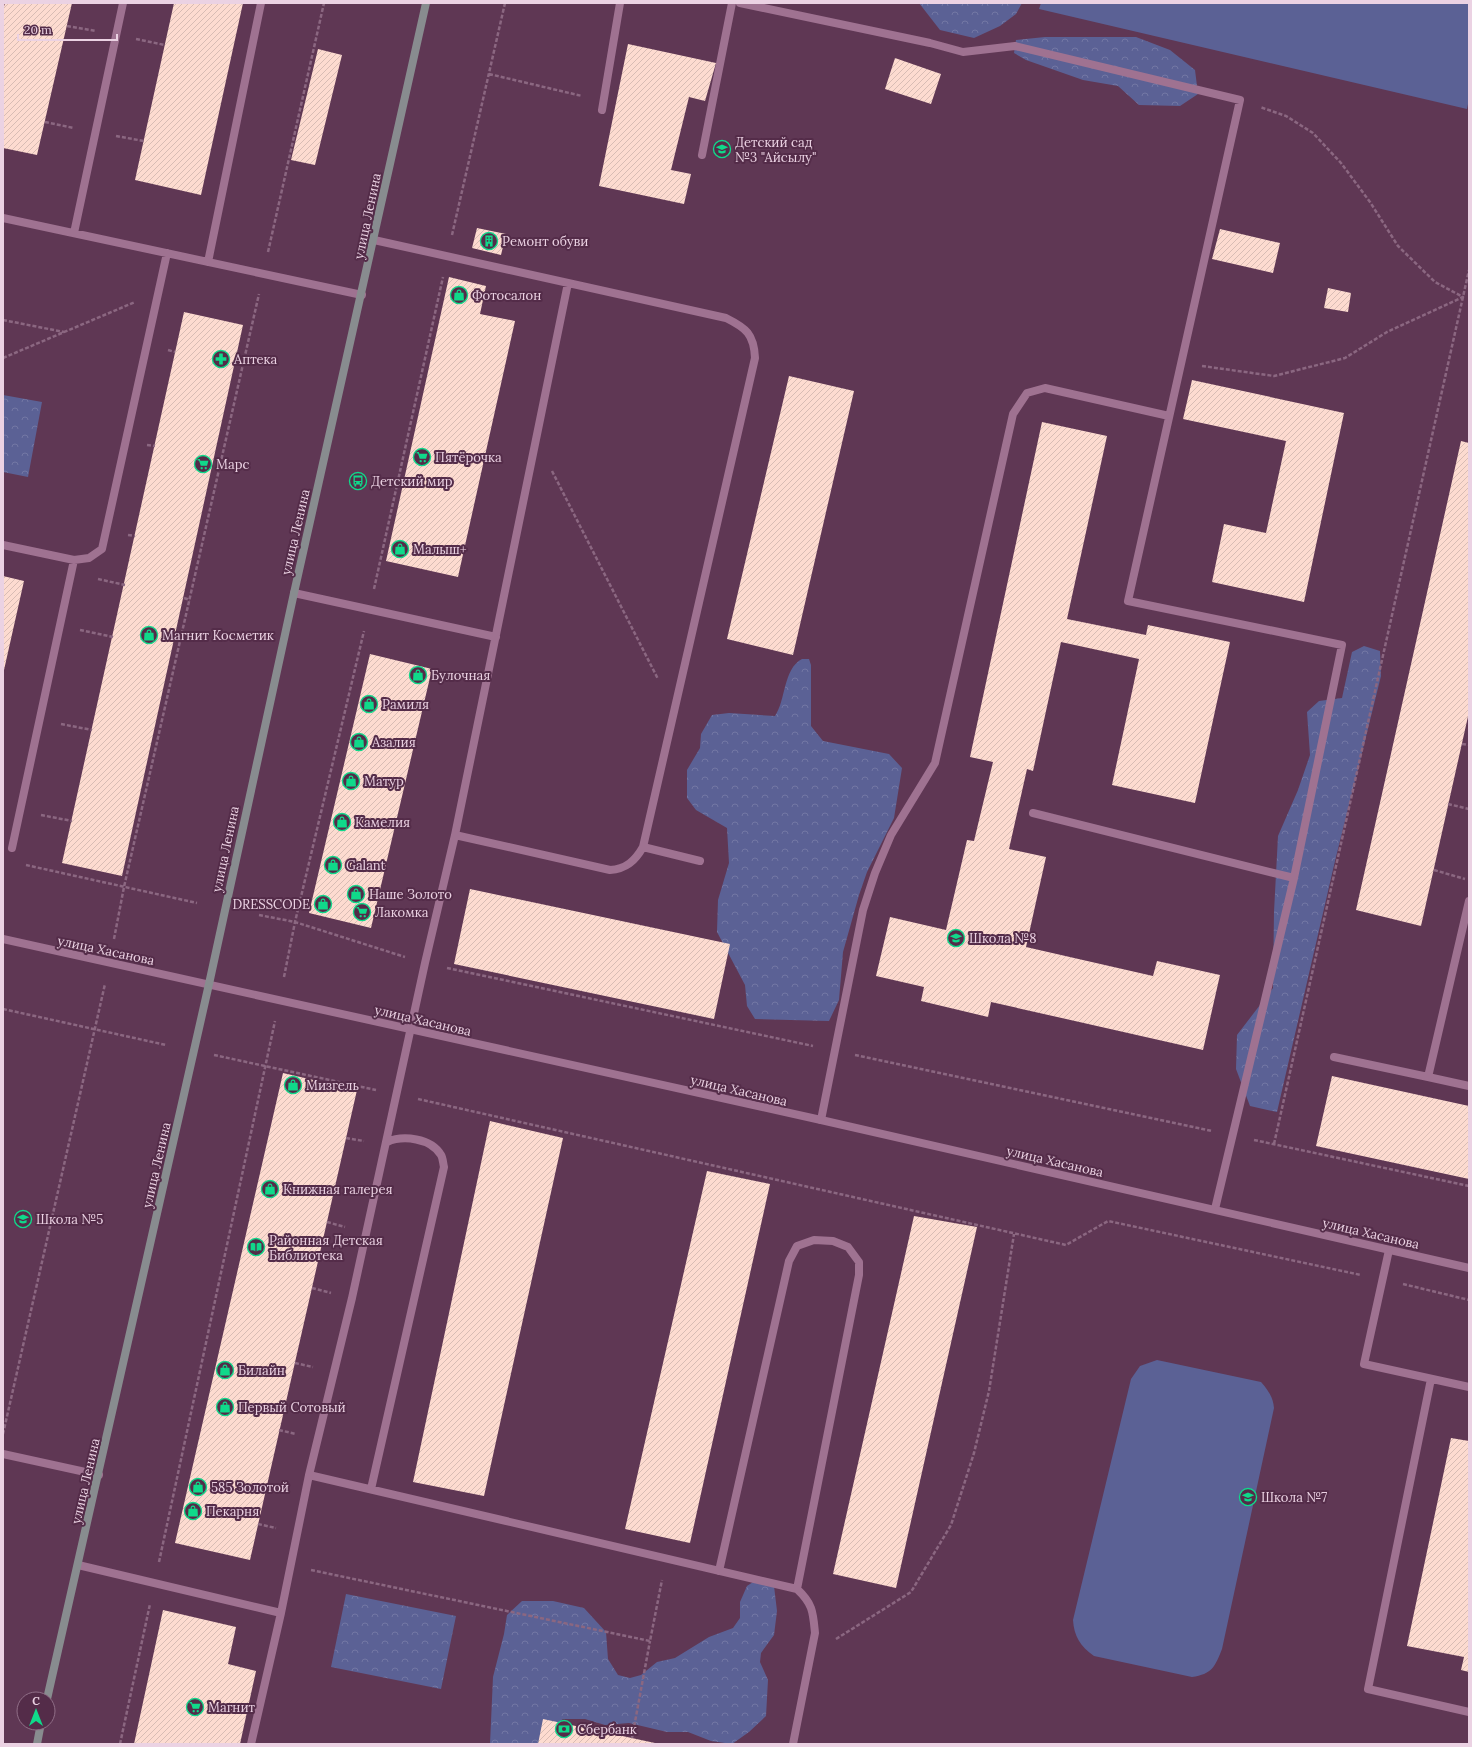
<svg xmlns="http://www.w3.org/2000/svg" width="1472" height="1747" font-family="Lora,serif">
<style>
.grass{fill:#5b6195}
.forest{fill:url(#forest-crowns)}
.building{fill:url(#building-hatch)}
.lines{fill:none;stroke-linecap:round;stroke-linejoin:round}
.path{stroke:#8b6781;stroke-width:2.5;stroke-dasharray:4 2;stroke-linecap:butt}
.lane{stroke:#9f7291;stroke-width:8}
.street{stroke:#9f7291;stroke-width:8}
.secondary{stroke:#888c8f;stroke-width:8}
.labels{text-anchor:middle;stroke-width:4;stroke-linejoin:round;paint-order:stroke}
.poi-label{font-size:13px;fill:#ebd2e3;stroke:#542c49;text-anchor:start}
.street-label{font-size:13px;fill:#ebd2e3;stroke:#542c49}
</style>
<defs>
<pattern id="forest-crowns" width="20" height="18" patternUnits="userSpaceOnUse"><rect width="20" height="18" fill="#5b6195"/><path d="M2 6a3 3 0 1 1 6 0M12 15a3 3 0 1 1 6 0" fill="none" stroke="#7377a4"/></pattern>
<pattern id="building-hatch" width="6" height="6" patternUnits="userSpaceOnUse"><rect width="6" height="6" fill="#fddbd0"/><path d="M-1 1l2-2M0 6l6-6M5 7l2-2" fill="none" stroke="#d8bcb4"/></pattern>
</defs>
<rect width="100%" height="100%" fill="#5f3754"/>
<!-- grass -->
<path class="grass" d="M1041,3H1469V99L1467,109L1039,9Z
M1157,1360L1261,1382C1268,1390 1273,1397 1274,1408L1222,1649C1215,1667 1212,1674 1192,1677L1094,1656C1080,1646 1074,1636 1073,1620L1131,1379L1140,1366Z"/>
<!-- forest -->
<path class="forest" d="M919,3H1022L1016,14L1000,26L974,38L940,30Z
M1045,37H1136L1170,50L1195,70L1198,94L1180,106L1139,105L1118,86L1083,80L1026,60L1014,53L1016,40Z
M3,395L42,402L28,477L3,472Z
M1364,646L1380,651L1381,676L1335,861L1277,1112L1250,1106L1236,1069L1237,1035L1273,988L1274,912L1278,836L1298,790L1310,755L1307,712L1319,701L1342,698L1352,652Z
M802,659H809L811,665V726L823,741L889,754L902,768L894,818L867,872L859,895L843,952L839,1000L829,1021L755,1019L747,1006L745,985L717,932L718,900L729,863L727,828L696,810L687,798V770L700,748L701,734L712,715L729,713L775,716C786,700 783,669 802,659Z
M753,1582L774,1586L777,1611L774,1635L761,1653L760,1662L768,1680L766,1716L749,1732L732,1744L711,1741L688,1732H667L629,1723L605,1725L585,1719H563L548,1730L538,1744H490L493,1677L504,1634L507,1615L522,1601H553L584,1608L606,1632L608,1659L618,1675L630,1678L641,1675L657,1662L675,1658L709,1637L733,1628L740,1618V1602L747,1586Z
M346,1594L456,1616L441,1689L331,1667Z"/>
<!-- building -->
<path class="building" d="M5,3H72L37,155L3,148V10Z
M174,3H243L201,195L135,180Z
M628,44L716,63L705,101L689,97L671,170L691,174L684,204L599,186Z
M318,49L342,55L315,165L291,160Z
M895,58L941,74L931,104L885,89Z
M477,228L506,234L501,255L472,248Z
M1220,229L1280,243L1273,273L1212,259Z
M449,277L486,286L480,314L515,321L458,577L386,561Z
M1328,288L1351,293L1348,312L1324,308Z
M184,312L243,325L122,876L62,863Z
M789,376L854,391L793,655L727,639Z
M1192,380L1344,413L1304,602L1212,582L1224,524L1266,533L1286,441L1183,419Z
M1042,422L1107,436L1067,619L1146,635L1148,625L1230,642L1195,803L1112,785L1139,659L1061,642L1033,771L1027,769L1009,849L1046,857L1026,947L1153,976L1157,961L1220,975L1203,1050L991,1002L988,1017L921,1001L924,987L876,976L890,917L946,930L967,840L974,841L993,762L970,757Z
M1461,441L1469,443V712L1421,926L1356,910Z
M3,576L24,581L4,670H3Z
M370,654L432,669L371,928L309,913Z
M470,889L730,944L714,1019L454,964Z
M283,1073L357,1090L250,1560L175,1543Z
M1332,1076L1469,1106V1179L1316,1146Z
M490,1121L563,1138L484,1496L413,1482Z
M707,1171L770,1184L690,1543L625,1529Z
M914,1216L977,1227L896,1588L833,1574Z
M1451,1438L1469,1441V1672L1461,1670L1464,1657L1407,1646Z
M163,1610L236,1627L228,1664L256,1671L240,1744H134Z
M543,1719L655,1743V1744H538Z"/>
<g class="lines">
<!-- path -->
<path class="path" d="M67,26L96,31
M136,39L165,45
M489,74L582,96
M45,122L74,128
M116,136L144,141
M452,235L505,3
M268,252L324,3
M3,320L64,332
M168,350L175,352
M3,358L135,302
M1202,366L1274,376L1345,358L1387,332L1463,297L1435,282L1398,246L1370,202L1341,163L1313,133L1286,116L1260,107
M147,445L155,446
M552,471L658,679
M128,535L135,536
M98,579L125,585
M374,589L443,277
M184,598L190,600
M80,630L113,637
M61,724L92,730
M1462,744L1469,745
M1448,804L1469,809
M41,815L72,821
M26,865L197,903
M1434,870L1465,879
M259,915L295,922L405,957
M114,939L124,887L259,294
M447,968L813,1046
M284,977L295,922L364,631
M3,1009L166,1045
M214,1055L376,1090
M855,1055L1212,1131
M418,1099L1066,1245L1108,1221L1361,1275
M346,1138L364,1141
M1254,1140L1469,1186
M1274,1144L1469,270
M327,1222L345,1227
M1403,1284L1469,1300
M312,1288L331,1293
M295,1363L313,1367
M279,1430L296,1434
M3,1434L105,984
M258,1524L276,1528
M159,1562L275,1021
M311,1570L650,1641L662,1580
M836,1639L911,1592L951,1525L974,1453L989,1391L1014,1234
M632,1738L650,1641
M120,1744L150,1604"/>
<!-- lane -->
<path class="lane" d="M740,3L930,43L963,52L1015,46L1240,100L1128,601L1342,645L1294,878L1215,1209
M602,110L620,3
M702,155L732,3
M3,218L362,295
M74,233L123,3
M374,240L726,318C746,328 754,334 755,358L643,847C635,861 626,869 610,870L455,835L568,283
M208,262L261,3
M3,545L74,560L89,558L102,549L167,253
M294,593L496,637
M1033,813L1294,878
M643,847L700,861
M12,848L74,560
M1469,901L1428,1077L1469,1086
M1334,1057L1428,1077
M821,1120L863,910L875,873L891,835L935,763L1013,414L1027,393L1045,388L1169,416
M1389,1250L1364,1364L1469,1387
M1431,1379L1368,1689L1469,1712
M3,1454L99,1475
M309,1475L797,1589C813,1604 813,1612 815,1633L793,1744
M371,1489L444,1167C443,1163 443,1158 441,1155C431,1138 403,1135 387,1142
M78,1565L281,1613
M719,1571L789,1261L797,1246L814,1240L833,1241L848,1247L859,1262V1275L797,1589
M251,1744L281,1613L309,1475L352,1298L425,963L455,835"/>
<!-- street -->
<path class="street" d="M3,939L821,1120L1469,1268"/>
<!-- secondary -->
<path class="secondary" d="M47,1699L209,984L294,593L426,3
M37,1744L41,1723"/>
</g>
<!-- icons -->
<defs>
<g id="school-ring" transform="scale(0.9)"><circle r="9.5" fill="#542c49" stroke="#10d98a" stroke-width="1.5"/><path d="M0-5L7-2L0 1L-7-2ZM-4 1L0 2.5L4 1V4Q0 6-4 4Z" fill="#10d98a"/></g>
<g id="building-ring" transform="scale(0.9)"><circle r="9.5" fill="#542c49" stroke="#10d98a" stroke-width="1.5"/><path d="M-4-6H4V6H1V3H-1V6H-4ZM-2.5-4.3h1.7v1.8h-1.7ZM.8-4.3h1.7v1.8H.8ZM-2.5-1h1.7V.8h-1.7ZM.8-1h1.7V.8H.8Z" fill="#10d98a"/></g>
<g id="shop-ring" transform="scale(0.9)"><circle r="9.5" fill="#542c49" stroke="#10d98a" stroke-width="1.5"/><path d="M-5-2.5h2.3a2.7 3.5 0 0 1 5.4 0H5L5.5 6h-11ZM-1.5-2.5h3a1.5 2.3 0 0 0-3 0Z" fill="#10d98a"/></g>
<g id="pharmacy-ring" transform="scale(0.9)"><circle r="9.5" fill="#542c49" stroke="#10d98a" stroke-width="1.5"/><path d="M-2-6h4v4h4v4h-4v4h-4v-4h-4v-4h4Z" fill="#10d98a"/></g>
<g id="supermarket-ring" transform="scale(0.9)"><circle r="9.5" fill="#542c49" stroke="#10d98a" stroke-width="1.5"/><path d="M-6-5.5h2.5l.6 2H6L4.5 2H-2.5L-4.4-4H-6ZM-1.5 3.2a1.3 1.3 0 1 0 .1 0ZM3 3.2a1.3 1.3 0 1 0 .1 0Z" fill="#10d98a"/></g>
<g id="bus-ring" transform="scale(0.9)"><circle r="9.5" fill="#542c49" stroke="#10d98a" stroke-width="1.5"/><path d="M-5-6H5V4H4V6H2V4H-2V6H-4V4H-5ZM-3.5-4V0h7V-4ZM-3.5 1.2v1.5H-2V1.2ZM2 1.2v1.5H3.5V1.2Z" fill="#10d98a"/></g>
<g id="library-ring" transform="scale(0.9)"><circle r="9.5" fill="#542c49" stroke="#10d98a" stroke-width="1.5"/><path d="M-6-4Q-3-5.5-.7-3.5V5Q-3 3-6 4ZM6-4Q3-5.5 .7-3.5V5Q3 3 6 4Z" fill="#10d98a"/></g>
<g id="bank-ring" transform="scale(0.9)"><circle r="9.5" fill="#542c49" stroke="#10d98a" stroke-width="1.5"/><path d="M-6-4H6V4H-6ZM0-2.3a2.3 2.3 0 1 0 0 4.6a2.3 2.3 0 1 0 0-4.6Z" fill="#10d98a"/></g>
</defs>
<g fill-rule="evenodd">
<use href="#school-ring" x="722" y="149"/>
<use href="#building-ring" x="489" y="241"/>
<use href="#shop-ring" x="459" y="295"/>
<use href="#pharmacy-ring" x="221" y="359"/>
<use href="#supermarket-ring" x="422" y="457"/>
<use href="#supermarket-ring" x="203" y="464"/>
<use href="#bus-ring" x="358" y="481"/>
<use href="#shop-ring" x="400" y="549"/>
<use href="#shop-ring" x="149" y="635"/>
<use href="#shop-ring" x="418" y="675"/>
<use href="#shop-ring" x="369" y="704"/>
<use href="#shop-ring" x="359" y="742"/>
<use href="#shop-ring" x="351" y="781"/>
<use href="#shop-ring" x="342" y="822"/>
<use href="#shop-ring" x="333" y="865"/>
<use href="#shop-ring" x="356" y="894"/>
<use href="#shop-ring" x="323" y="904"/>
<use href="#supermarket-ring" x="362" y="912"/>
<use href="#school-ring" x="956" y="938"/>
<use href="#shop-ring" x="293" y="1085"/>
<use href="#shop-ring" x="270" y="1189"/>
<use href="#school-ring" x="23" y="1219"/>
<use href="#library-ring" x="256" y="1247"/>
<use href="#shop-ring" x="225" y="1370"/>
<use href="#shop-ring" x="225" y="1407"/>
<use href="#shop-ring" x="198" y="1487"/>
<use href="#school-ring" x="1248" y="1497"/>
<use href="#shop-ring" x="193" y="1511"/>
<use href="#supermarket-ring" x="195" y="1707"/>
<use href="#bank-ring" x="564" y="1729"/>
</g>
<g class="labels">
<!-- poi labels -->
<g class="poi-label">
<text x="735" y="147">Детский сад<tspan x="735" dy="15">№3 "Айсылу"</tspan></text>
<text x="502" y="246">Ремонт обуви</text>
<text x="472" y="300">Фотосалон</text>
<text x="234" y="364">Аптека</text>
<text x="435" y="462">Пятёрочка</text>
<text x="216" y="469">Марс</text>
<text x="371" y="486">Детский мир</text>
<text x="413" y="554">Малыш+</text>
<text x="162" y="640">Магнит Косметик</text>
<text x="431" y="680">Булочная</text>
<text x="382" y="709">Рамиля</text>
<text x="372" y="747">Азалия</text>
<text x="364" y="786">Матур</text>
<text x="355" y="827">Камелия</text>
<text x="346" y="870">Galant</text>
<text x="369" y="899">Наше Золото</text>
<text x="310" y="909" text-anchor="end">DRESSCODE</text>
<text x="375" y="917">Лакомка</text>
<text x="969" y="943">Школа №8</text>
<text x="306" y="1090">Мизгель</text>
<text x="283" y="1194">Книжная галерея</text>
<text x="36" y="1224">Школа №5</text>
<text x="269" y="1245">Районная Детская<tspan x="269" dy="15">Библиотека</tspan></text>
<text x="238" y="1375">Билайн</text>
<text x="238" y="1412">Первый Сотовый</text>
<text x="211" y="1492">585 Золотой</text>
<text x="1261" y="1502">Школа №7</text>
<text x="206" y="1516">Пекарня</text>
<text x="208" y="1712">Магнит</text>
<text x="577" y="1734">Сбербанк</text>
</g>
<!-- street labels -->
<g class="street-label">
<text transform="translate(367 216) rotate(-78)" y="5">улица Ленина</text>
<text transform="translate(295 532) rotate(-77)" y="5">улица Ленина</text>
<text transform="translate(225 849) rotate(-78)" y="5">улица Ленина</text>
<text transform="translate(106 950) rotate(12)" y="5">улица Хасанова</text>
<text transform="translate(423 1020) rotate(13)" y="5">улица Хасанова</text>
<text transform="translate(739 1090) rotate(13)" y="5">улица Хасанова</text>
<text transform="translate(1055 1161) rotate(13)" y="5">улица Хасанова</text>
<text transform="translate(156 1165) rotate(-77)" y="5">улица Ленина</text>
<text transform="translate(1371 1233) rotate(13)" y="5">улица Хасанова</text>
<text transform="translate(85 1481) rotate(-77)" y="5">улица Ленина</text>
</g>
</g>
<!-- border -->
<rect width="1472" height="1747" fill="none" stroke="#ebd2e3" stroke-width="8"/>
<!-- north arrow -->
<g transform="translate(36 1711)"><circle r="19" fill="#542c49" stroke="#906e87"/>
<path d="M0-3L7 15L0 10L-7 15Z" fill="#10d98a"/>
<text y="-6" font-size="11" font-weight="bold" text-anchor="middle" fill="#ebd2e3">С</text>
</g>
<!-- scale -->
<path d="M18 34v6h99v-6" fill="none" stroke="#ebd2e3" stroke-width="2"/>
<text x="24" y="34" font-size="12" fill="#ebd2e3" stroke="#542c49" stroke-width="3" paint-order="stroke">20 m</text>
</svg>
